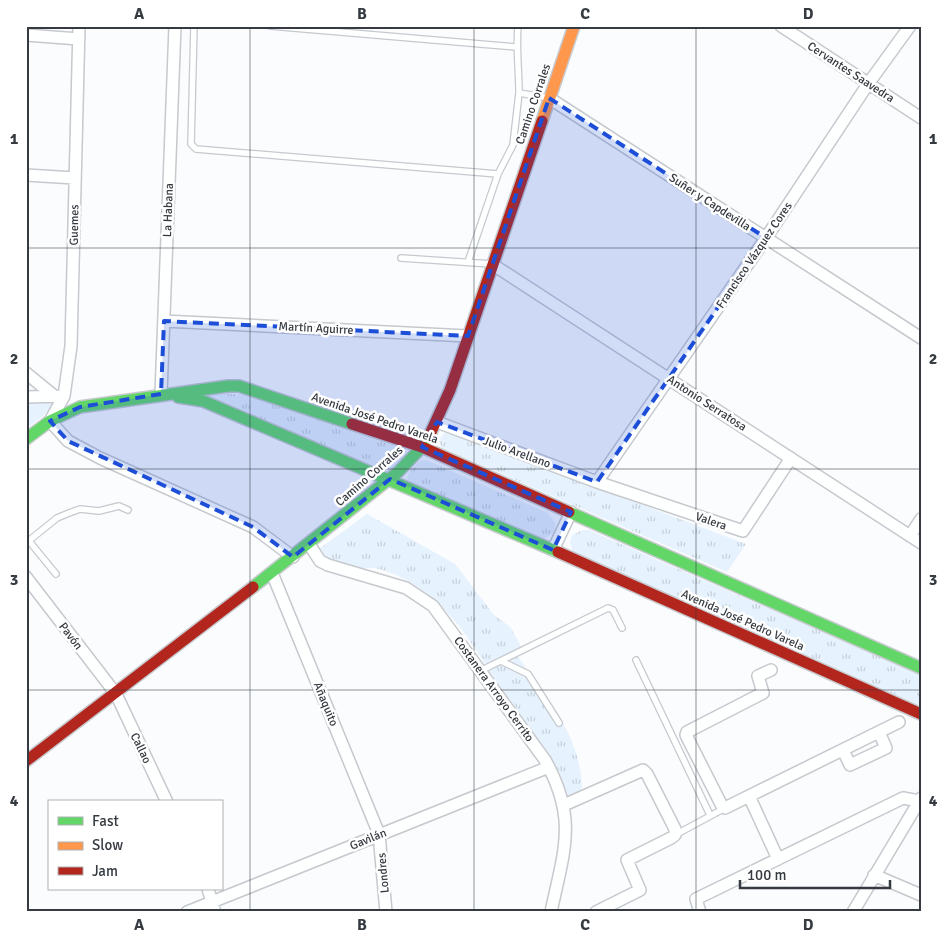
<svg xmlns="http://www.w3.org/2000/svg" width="947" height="938" font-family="Signika,sans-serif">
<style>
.grass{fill:url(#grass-tufts)}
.park{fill:#e6f2fd}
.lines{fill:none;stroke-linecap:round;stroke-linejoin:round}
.lane-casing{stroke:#c6c9cd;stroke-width:8}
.street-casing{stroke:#c6c9cd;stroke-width:14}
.fast-casing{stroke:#c6c9cd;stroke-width:14}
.slow-casing{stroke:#c6c9cd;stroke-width:14}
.jam-casing{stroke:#c6c9cd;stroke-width:14}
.lane{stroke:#feffff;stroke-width:5.5}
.street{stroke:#feffff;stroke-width:11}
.fast{stroke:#63d668;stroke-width:11}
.slow{stroke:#ff974d;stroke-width:11}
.jam{stroke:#b3261e;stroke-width:11}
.marked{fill:#1d4ed8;fill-opacity:0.2;stroke:#1d4ed8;stroke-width:4;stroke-dasharray:10 6;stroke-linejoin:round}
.grid{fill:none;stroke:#353b41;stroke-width:1;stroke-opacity:0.55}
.labels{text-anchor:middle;stroke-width:5;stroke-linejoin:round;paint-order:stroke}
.street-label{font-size:12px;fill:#353b41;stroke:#fff}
.neatline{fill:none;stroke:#353b41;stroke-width:2}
.grid-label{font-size:16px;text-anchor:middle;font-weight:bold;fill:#353b41}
</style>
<defs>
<pattern id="grass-tufts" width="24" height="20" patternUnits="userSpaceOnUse" patternTransform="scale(1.25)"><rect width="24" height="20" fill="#e6f2fd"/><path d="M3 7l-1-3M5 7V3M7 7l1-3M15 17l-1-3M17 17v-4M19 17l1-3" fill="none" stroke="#c6d0da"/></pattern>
</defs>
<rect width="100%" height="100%" fill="#fafcfe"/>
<!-- grass -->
<path class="grass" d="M213,392L244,395L401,448L407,452L391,473L205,398Z
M444,433L454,434L746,544L727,572L447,450L442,448L439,441Z
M426,460L548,513L556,524L554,533L543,539L407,481C406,473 415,466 420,461Z
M367,514L455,564L494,615L510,627L522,648L485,664C459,621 426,580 375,568C370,567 365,569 360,568C347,567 325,561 319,549Z
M583,530H589L921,675V706L573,552L570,543L572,535Z
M518,657C548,698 582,738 582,791L568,798L559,771L548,753L488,669Z"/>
<!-- park -->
<path class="park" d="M26,401L53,403L43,416L26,429Z"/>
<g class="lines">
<!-- lane casing -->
<g class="lane-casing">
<path id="lane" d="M194,26L191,144L196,149L498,174
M270,26L516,47
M518,26C516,49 519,71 519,93L549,98
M401,258L492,264
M468,262L498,174L513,145L519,93
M29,541L56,574
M26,543L57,518L69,513L80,509L99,511L119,506L128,510
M636,660L710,815
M501,661L528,674L559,723
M480,671L608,608L613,610L622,628
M675,835L725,808"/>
</g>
<!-- street casing -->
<g class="street-casing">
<path id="street" d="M79,26L71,346L64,396L50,421L68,441L100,458L253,527L293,557
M781,26L921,118
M26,35L79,39
M549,98L921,338
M26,175L75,178
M492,264L921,543
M164,321L468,336
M26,373L53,395
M161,394L175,26
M26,397L64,396
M437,422L597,482L743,531L791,458
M597,482L766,238L868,84L910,26
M910,536L921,519
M309,544L320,561L328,565L406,588L433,606L545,760C578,819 564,850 551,912
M553,550L571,512
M272,573L379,834L386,912
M26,577L116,694L167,802
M771,670L758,676L763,693L687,732L686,735L722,806L725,808L749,796L778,859
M843,750L850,765L886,748L879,732
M749,796L899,722
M564,805L643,770L647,774L675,829V835L671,838L627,860L640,890L596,912
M874,875L921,895
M208,889L215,912
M187,912L549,767
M700,912L696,899L903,798L919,801
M853,912L921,798"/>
</g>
<!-- fast casing -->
<g class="fast-casing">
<path id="fast" d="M178,397L203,401L558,552
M26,439L50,421L80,407L228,386H239L352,424
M569,512L921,668
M253,587L398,472L422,447L431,432"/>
</g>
<!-- slow casing -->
<g class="slow-casing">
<path id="slow" d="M542,121L574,26"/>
</g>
<!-- jam casing -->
<g class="jam-casing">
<path id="jam" d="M352,424L422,447L569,512
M431,432L450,390L542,121
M558,552L921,714
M26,761L253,587"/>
</g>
<!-- lane -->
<use href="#lane" class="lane"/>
<!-- street -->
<use href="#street" class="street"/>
<!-- fast -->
<use href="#fast" class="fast"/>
<!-- slow -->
<use href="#slow" class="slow"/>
<!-- jam -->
<use href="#jam" class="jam"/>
</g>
<!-- marked area -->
<path class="marked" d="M549,98L766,238L597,482L437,422L422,447L571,512L553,550L390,479L293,557L253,527L68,441L50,421L80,407L161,394L164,321L468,336Z"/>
<!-- grid -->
<path class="grid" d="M250,26V912M474,26V912M696,26V912M26,248H921M26,469H921M26,690H921"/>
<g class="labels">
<!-- street labels -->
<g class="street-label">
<text transform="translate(851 72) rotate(33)" y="4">Cervantes Saavedra</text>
<text transform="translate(533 104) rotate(-71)" y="4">Camino Corrales</text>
<text transform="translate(710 202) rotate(33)" y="4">Suñer y Capdevilla</text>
<text transform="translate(168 210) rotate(-88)" y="4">La Habana</text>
<text transform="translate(74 225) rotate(-89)" y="4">Guemes</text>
<text transform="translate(754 255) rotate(-56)" y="4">Francisco Vázquez Cores</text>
<text transform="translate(316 328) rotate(3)" y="4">Martín Aguirre</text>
<text transform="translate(707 403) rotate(33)" y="4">Antonio Serratosa</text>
<text transform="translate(375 418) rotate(19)" y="4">Avenida José Pedro Varela</text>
<text transform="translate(517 452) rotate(20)" y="4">Julio Arellano</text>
<text transform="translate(369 476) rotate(-41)" y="4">Camino Corrales</text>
<text transform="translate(711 521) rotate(19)" y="4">Valera</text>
<text transform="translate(743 620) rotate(24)" y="4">Avenida José Pedro Varela</text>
<text transform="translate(71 636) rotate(53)" y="4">Pavón</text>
<text transform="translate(494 689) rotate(54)" y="4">Costanera Arroyo Cerrito</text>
<text transform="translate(326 704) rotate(68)" y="4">Añaquito</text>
<text transform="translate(141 748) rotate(64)" y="4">Callao</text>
<text transform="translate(368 839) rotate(-22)" y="4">Gavilán</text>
<text transform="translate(383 873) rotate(-95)" y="4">Londres</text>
</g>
</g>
<!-- border -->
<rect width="947" height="938" fill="none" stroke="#ffffff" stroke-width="55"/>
<!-- legend -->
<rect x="48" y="800" width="175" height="90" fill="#ffffff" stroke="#aeb1b3"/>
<rect x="58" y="817" width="25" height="8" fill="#63d668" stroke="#aeb1b3"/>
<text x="92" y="826" font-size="15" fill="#353b41">Fast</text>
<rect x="58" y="842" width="25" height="8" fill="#ff974d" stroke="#aeb1b3"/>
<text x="92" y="850" font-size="15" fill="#353b41">Slow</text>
<rect x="58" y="867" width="25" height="8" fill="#b3261e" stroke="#aeb1b3"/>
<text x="92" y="876" font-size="15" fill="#353b41">Jam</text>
<!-- scale -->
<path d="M740 880v8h150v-8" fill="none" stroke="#353b41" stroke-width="2.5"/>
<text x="747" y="880" font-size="15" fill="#353b41" stroke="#ffffff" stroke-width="4" paint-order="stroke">100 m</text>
<rect x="28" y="28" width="892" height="882" class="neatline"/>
<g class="grid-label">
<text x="139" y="19">A</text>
<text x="362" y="19">B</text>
<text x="585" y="19">C</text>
<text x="808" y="19">D</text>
<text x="14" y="144">1</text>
<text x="933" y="144">1</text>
<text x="14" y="364">2</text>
<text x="933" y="364">2</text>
<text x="14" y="585">3</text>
<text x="933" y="585">3</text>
<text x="14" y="806">4</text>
<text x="933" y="806">4</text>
<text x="139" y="930">A</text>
<text x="362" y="930">B</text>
<text x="585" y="930">C</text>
<text x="808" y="930">D</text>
</g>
</svg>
